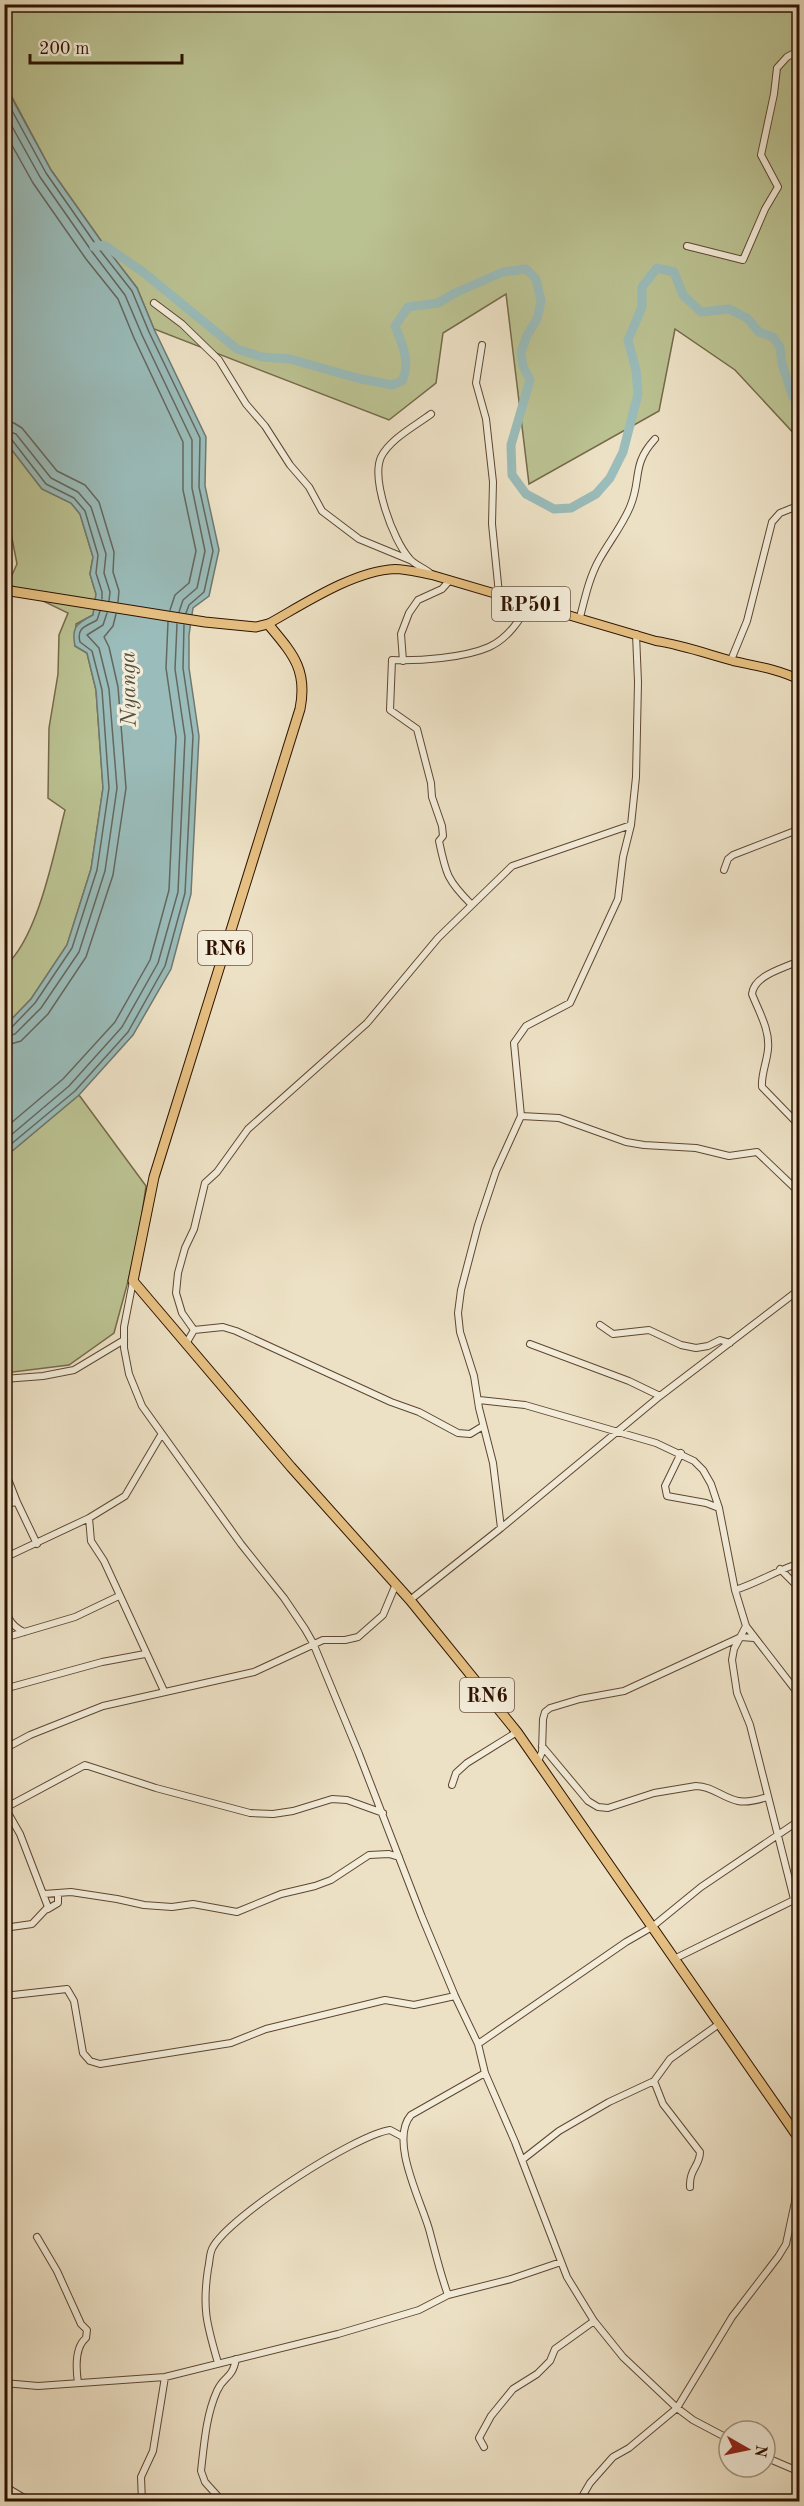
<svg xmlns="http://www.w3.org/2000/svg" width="804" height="2506" font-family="'Old Standard TT',serif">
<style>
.green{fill:#bbc292;stroke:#746a49;stroke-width:1.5}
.water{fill:#9abcba;stroke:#6f7870;stroke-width:1.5}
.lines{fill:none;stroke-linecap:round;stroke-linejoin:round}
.shore{stroke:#64675d;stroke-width:1.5}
.river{stroke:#9abcba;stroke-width:9}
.minor-casing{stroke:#5e4631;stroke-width:8}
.major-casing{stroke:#2e1200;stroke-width:10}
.highway-casing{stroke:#2e1200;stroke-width:11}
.minor{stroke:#f3ecd9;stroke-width:6}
.major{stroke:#e6c082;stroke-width:8}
.highway{stroke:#e6c082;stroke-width:9}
.labels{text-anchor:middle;stroke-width:6;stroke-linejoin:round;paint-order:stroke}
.shield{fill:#f3ecd9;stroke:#695341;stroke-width:1.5}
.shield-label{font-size:20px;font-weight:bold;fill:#2e1200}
.water-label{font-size:22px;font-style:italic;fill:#544e41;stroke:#f3ecd9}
</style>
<rect width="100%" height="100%" fill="#ede1c5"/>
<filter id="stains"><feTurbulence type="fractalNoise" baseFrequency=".00333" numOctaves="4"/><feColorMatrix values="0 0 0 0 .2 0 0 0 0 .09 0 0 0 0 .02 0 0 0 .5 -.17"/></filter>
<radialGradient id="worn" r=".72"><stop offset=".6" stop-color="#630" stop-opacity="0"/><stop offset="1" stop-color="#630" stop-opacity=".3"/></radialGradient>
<!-- green -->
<path class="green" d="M4,5H799V439L735,370L675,329L659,411L529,484L506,294L443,333L436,383L389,420L154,329L137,288L104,245L51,170L5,84Z
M5,441L42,489L71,503L80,514L93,557L90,574L96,594L93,615L76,624L75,646L87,653L96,690L103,788L91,869L67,945L31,999L5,1026V966C38,938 54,853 65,810L48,798L49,728L58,674L59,635L68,613L8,584L17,564L10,528L5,519Z
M79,1095L146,1186L137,1248L114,1333L69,1365L5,1373L4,1286L8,1283L4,1275L5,1157Z"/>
<!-- water -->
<path class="water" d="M4,84L51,170L104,245L137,288L154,329L206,437L205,486L219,550L209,596L193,608L189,635V668L199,736L191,894L171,969L133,1035L79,1095L5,1157V1026L31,999L67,945L91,869L103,788L96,690L87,653L75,646C71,627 77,623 93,615L96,594L90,574L93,557L80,514L71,503L42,489L5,441Z"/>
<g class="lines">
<!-- shore -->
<path class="shore" d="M4,96L46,173L99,249L132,291L149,332L200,438L199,487L213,551L204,592L189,605L186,613
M4,112L40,177L93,253L125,295L142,335L192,440V488L205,551L197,588L183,600L179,612
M4,131L33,183L86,259L118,299L134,338L183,442V490L196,551L189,583L175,595L170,610
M4,421L14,423L22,428L57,471L85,485L99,502L114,552L113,572L119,591L118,602
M4,430L16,434L51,478L78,492L91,507L106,554L104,573L110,592L109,601
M4,438L12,440L46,484L74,498L85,511L98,555L96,573L102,592V599
M4,1030L11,1028L35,1003L72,948L97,870L109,788L102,690L92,651L80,642C76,627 87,626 97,620L100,611
M4,1037L15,1034L41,1008L79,952L105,871L117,788L109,689L99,648L87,635L103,625L107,613
M4,1046L21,1041L48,1014L86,957L113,875L126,788L118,687L109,647L104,637L113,626L116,614
M4,1129L63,1079L115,1022L150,960L169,890L176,737L166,668L168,622
M4,1141L69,1086L122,1027L158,963L178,892L185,737L175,669L177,624
M4,1150L75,1091L128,1032L165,966L185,893L193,736L183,668L184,625"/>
<!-- river -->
<path class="river" d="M94,247L104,245L143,272L237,349L262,357L290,359L357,378L392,385L402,381C411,362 402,344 395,326L408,307L438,303L455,293L503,272L526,269L536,279L541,301L537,319L527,335L521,353L523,366L530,380L511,445L512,475L526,494L554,509L571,508L596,494L610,478L623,452L638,394L636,370L628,340L642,307V287L657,268L674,272L683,295L701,312L729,309L747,318L759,332L773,337L780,347L782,364L793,397L800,403"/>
<!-- minor casing -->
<g class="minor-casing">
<path id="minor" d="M687,246L743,260L765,209L778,187L761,155L774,94L777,68L787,57L800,50
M154,303L182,324L219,360L246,404L265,426L290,465L309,487L322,511L359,539L410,560
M482,345L476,383L486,419L493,482L492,524L499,594
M431,414C415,426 390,439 381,457C371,480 393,540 409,558C414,565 425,568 431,574
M580,617C585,598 589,578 599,560C609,542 622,526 630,507C642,479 631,465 655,439
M731,660L747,621L772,522L780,513L800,505
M403,661L401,634L409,613L418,600L442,589L450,580
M724,870L728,859L733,855L800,829
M471,904C447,880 446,874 439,841L443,836L442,826L432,797L431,783L417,729L390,710L392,660C419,661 464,658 489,647C507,639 521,620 528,603
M792,964C778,970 754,977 752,994C759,1012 770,1030 768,1049C767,1062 761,1074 762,1087L795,1121L800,1129
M521,1116L559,1118L626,1142L644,1145L696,1148L729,1156L757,1152L800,1193
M133,1281L124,1327V1348L129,1374L142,1406L241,1544L284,1598L305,1629L313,1643L359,1754L422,1917L455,1996L478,2044L485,2073L515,2142L567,2277L594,2321L623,2357L677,2408L693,2420L729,2439
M600,1325L613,1334L649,1330L681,1345L696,1348L708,1346L720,1340L730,1343
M194,1330L182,1313L176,1293L178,1273L185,1248L194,1229L205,1183L217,1172L248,1129L367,1023L438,938L512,866L631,825
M187,1342L194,1330L223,1327L236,1331L391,1402L419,1412L458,1433L470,1434L483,1426
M530,1344L629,1381L660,1396
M4,1379L43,1376L74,1370L124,1340
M479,1400L525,1405L656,1443L694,1461L703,1470L711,1484L719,1508L735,1590L746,1626L800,1696
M161,1435L125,1496L89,1518L91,1541L104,1561L164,1691
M681,1453L665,1486L667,1496L706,1503L719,1508
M4,1469L17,1502L37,1544
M4,1504L17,1502
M501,1528L493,1463L479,1408L474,1376L460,1332L458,1313L461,1290L478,1225L496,1171L521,1116L514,1043L526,1026L570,1003L618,899L623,857L631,825L636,777L638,682L636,634
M4,1558L89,1518
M780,1569L794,1583L800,1582
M735,1590C758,1583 777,1570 800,1563
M4,1594L7,1557
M4,1599C6,1615 9,1625 24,1632
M410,1600L501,1528L660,1396L800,1289
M746,1626L734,1649L732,1660L737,1693L750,1725L794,1899
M4,1638L75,1617L119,1596
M4,1689L102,1662L145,1654
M542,1746L588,1801L598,1807L608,1808L654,1793L696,1786C712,1786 723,1798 738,1801C748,1803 758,1800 767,1797
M4,1749L30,1735L103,1706L254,1672L323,1640H345L358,1637L383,1615L396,1584
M538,1761L542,1752L543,1719L545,1712L550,1708L580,1699L624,1691L741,1637L754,1638
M452,1785L456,1773L467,1763L517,1732
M4,1806L20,1834L48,1907L32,1924L4,1928
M5,1808L85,1765L156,1788L250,1813L273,1814L293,1811L332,1799L347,1800L383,1813
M44,1894L71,1892L117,1899L144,1905L172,1907L193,1904L237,1912L281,1894L315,1886L331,1880L369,1855L389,1854L399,1857
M48,1909L58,1903V1894
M674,1959L800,1897
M4,1996L67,1989L74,2001L83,2053L90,2061L100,2064L231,2043L266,2029L385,2000L414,2005L455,1996
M478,2044L626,1942L652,1927L701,1887L800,1820
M485,2073L411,2115C389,2140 421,2201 429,2229C435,2251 440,2273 448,2295L511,2279L561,2262
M654,2081L663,2104L700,2152C700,2166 689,2169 690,2187
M522,2160L559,2131L609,2102L654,2081L670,2059L719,2024
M37,2237L57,2271L81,2324L87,2330L86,2338C75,2347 76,2369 78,2383
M218,2363C207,2325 202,2309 208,2269C210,2262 209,2253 213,2247C230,2216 355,2135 390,2130L403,2137
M4,2383L38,2386L165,2377L338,2334L419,2310L448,2295
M484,2447L479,2438L491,2416L513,2389L537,2374L550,2361L555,2349L594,2321
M765,2457L800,2472
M4,2486L31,2502
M142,2502L141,2477L153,2451L165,2377
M223,2502L205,2482L201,2471C204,2445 206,2415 217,2391C224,2375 232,2380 236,2359
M579,2502L590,2483L613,2457L629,2448L677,2408L732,2317L778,2257L786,2244L795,2202L799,2137"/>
</g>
<!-- major casing -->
<g class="major-casing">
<path id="major" d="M268,624C304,604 353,571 395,569C407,569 420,573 432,575L656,641C683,645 707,654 733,661C756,666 778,669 800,680"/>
</g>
<!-- highway casing -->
<g class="highway-casing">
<path id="highway" d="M4,590L205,622L256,627L268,624C292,653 308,669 300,709L154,1177L133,1281L291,1467L410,1600L517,1732L800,2140"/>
</g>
<!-- minor -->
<use href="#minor" class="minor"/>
<!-- major -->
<use href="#major" class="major"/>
<!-- highway -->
<use href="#highway" class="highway"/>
</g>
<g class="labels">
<!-- shield labels -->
<g class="shield">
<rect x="492" y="587" width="78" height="34" rx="4.5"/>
<rect x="198" y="931" width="54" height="34" rx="4.5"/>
<rect x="460" y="1678" width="54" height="34" rx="4.5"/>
</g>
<g class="shield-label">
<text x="531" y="611">RP501</text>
<text x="225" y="955">RN6</text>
<text x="487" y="1702">RN6</text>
</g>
<!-- water labels -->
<g class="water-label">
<text transform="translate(127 689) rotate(-91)" y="8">Nyanga</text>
</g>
</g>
<!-- margin -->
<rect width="804" height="2506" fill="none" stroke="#ede1c5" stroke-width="24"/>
<rect x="6" y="6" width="792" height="2494" fill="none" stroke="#2e1200" stroke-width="3"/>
<rect x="12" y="12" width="780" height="2482" fill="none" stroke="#2e1200" stroke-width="1.5"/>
<!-- north arrow -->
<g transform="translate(747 2449) rotate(99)"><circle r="28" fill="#f3ecd9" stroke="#a49582" stroke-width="1.5"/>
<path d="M0-4.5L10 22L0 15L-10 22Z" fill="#8f2418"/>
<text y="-9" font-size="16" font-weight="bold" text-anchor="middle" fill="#2e1200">N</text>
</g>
<!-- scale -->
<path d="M30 54v9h152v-9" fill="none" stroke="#2e1200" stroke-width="3"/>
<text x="39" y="54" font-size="18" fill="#2e1200" stroke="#f3ecd9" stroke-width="4.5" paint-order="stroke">200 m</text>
<rect width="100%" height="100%" filter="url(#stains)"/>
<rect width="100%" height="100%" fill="url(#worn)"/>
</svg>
